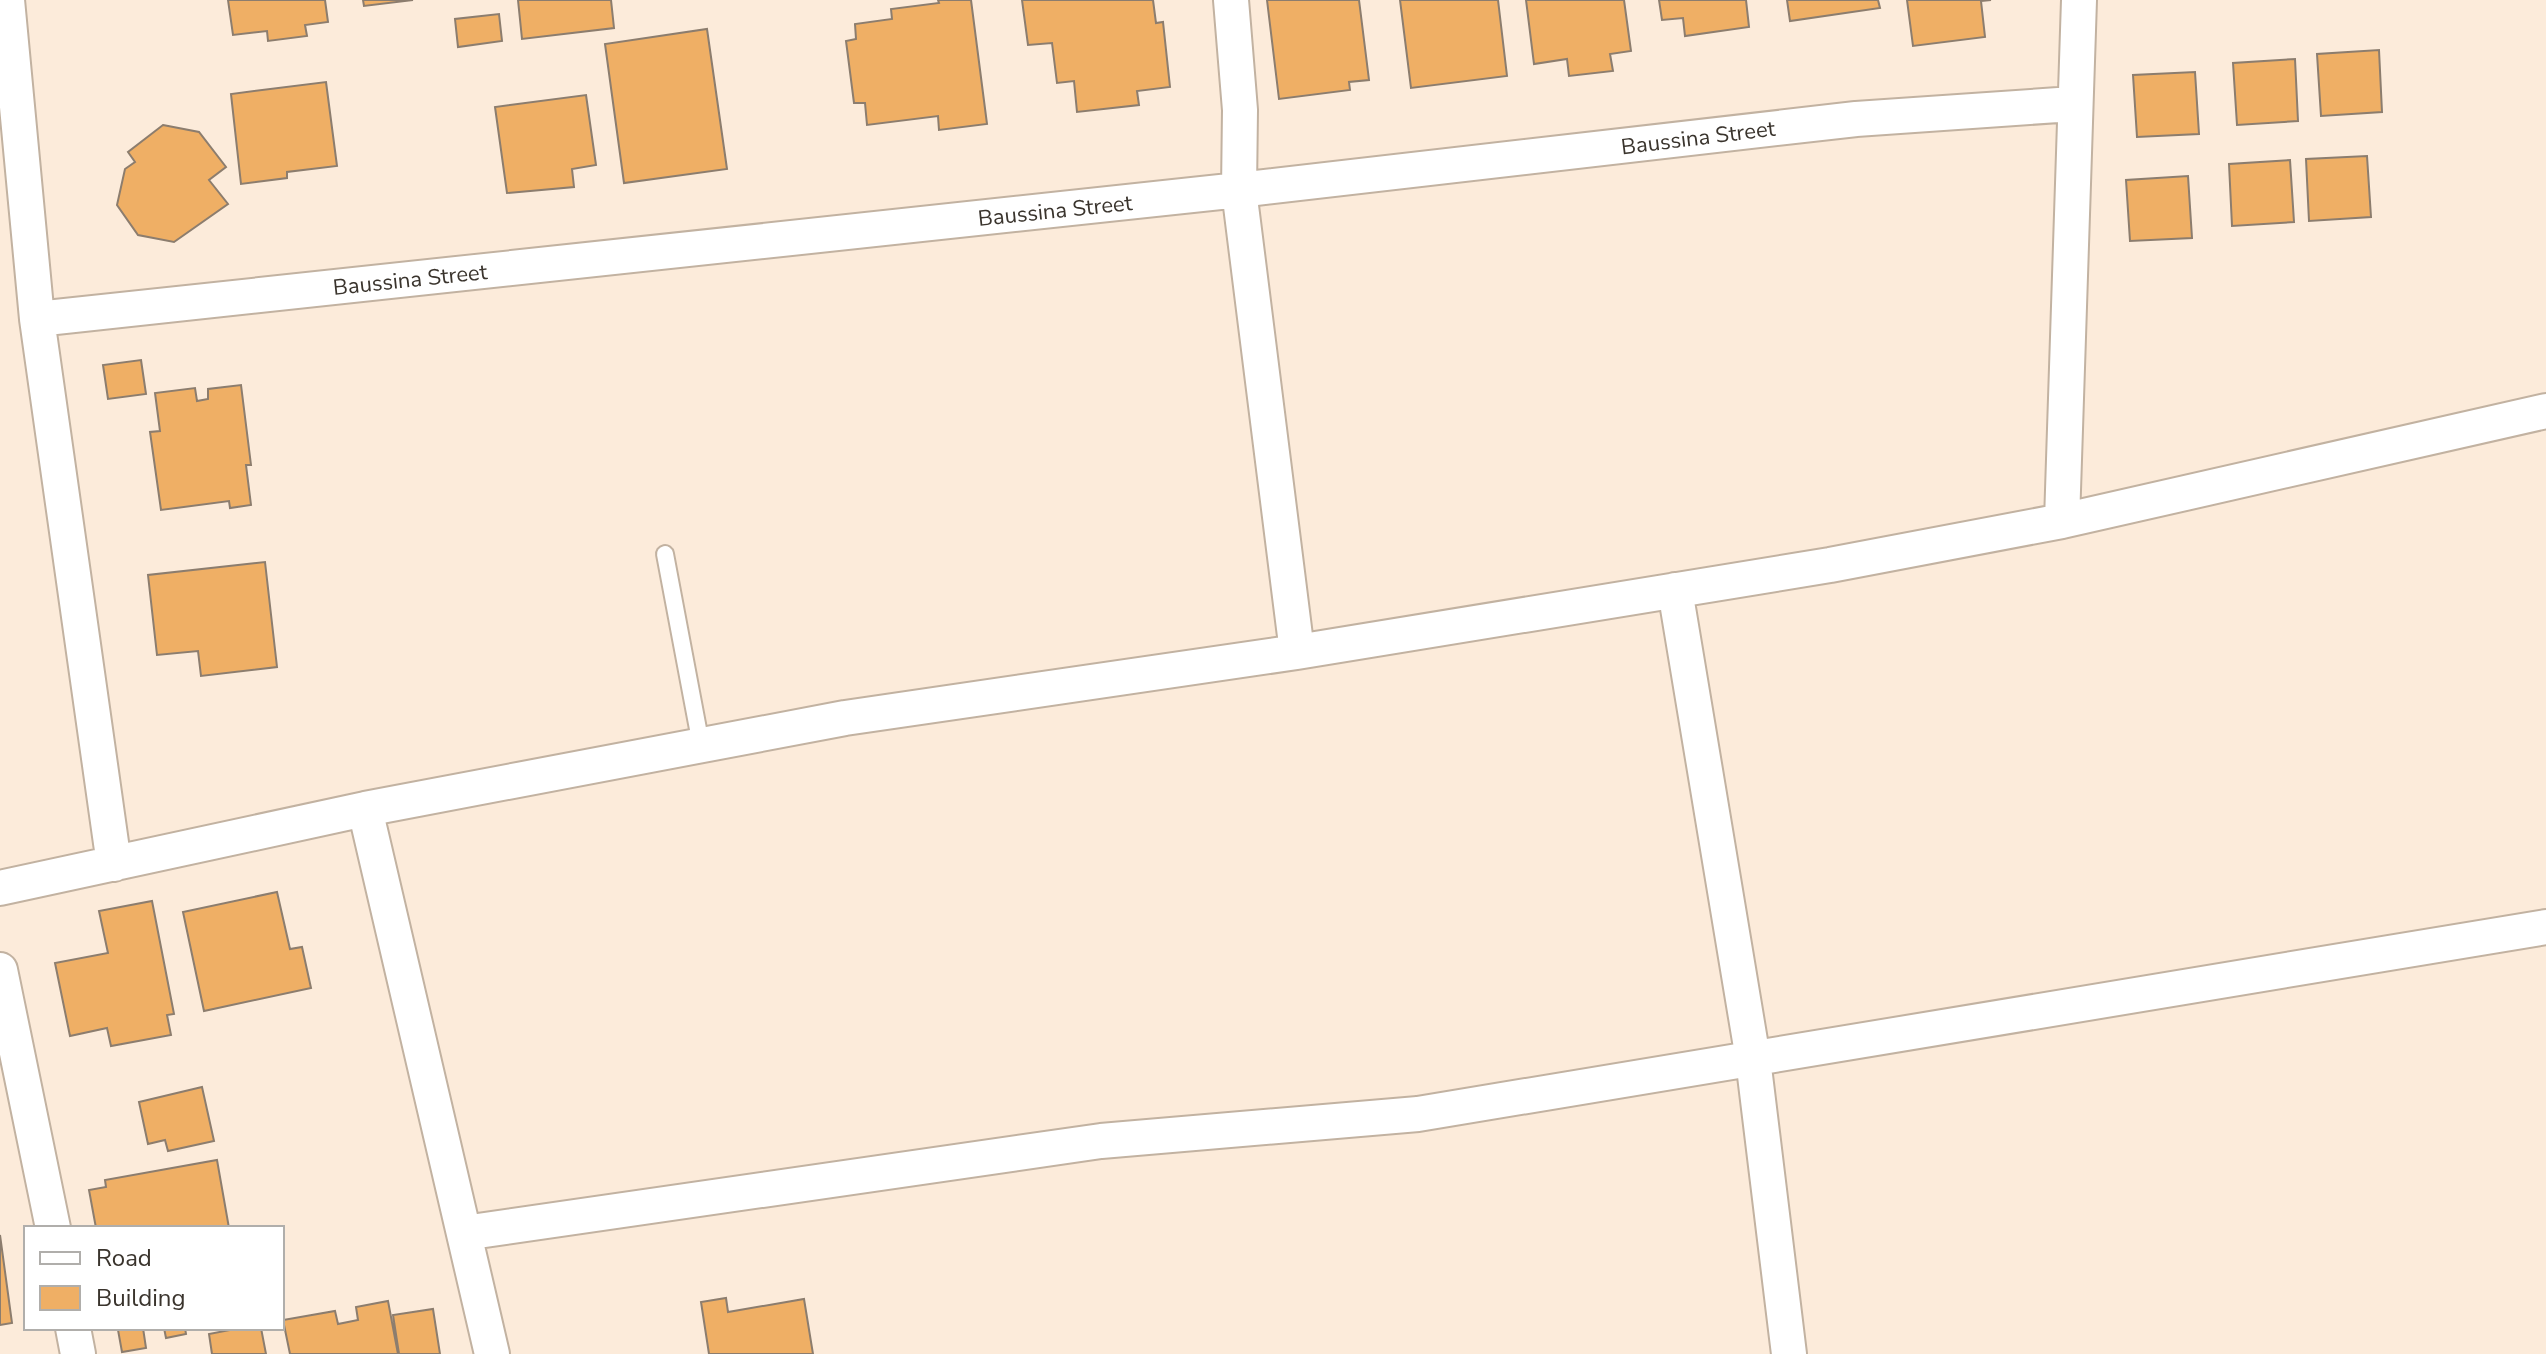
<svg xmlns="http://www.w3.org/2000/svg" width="2546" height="1354" font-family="'Nunito Sans',sans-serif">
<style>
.building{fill:#efaf65;stroke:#8c7d6e;stroke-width:2}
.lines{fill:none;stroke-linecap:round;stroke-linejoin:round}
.service-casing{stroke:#c2b2a1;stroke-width:20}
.minor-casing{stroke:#c2b2a1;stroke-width:38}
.service{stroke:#fff;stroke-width:16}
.minor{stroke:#fff;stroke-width:34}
.labels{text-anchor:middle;stroke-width:6;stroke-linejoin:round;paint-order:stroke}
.street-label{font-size:22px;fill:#3a342d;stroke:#fff}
</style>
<rect width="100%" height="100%" fill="#fcebda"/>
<!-- building -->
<path class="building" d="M228,0H325L328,22L305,25L307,36L268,41L267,31L233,35Z
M363,0H413L364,6Z
M518,0H611L614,28L522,39Z
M938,0H971L987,124L939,130L938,116L867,125L865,103H854L846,41L856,39L855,24L892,19L891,9L939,3Z
M1022,0H1153L1156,23L1163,22L1170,87L1137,91L1139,105L1077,112L1074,81L1057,83L1052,43L1028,45Z
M1267,0H1359L1369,80L1349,82L1350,90L1279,99Z
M1400,0H1498L1507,76L1411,88Z
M1526,0H1624L1631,51L1610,54L1613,71L1569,76L1567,59L1534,64Z
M1659,0H1746L1749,27L1685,36L1683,18L1662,20Z
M1787,0H1878L1880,8L1790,21Z
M1907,0H1991L1981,1L1985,37L1913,46Z
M499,14L502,41L458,47L455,19Z
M707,29L727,169L624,183L605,44Z
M2379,50L2382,112L2321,116L2317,54Z
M2295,59L2298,121L2237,125L2233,63Z
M2195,72L2199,134L2137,137L2133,75Z
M326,82L337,166L287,172V178L241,184L231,94Z
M586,95L596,165L572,169L574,187L507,193L495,107Z
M163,125L199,132L226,167L209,180L228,204L174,242L138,235L117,205L125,169L135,162L128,152Z
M2367,156L2371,217L2309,221L2306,159Z
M2290,160L2294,222L2232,226L2229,164Z
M2188,176L2192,238L2130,241L2126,180Z
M141,360L146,394L108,399L103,365Z
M241,385L251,465H246L251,505L230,508L229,501L161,510L150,432L160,431L155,393L195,388L197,401L208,399V389Z
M265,562L277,667L201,676L198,651L157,655L148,575Z
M277,892L290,949L302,947L311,988L204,1011L183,912Z
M152,901L174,1014L167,1015L171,1035L111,1046L107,1028L70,1036L55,963L108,953L99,911Z
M202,1087L214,1141L168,1151L165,1140L148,1144L139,1102Z
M217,1160L229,1228H96L89,1190L106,1187L105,1180Z
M0,1235L12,1323L0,1325Z
M726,1298L728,1312L804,1299L813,1354H709L701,1302Z
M388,1301L398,1354H290L283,1320L335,1311L338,1324L358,1320L356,1307Z
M433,1309L440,1354H399L393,1315Z
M143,1328L146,1348L122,1352L118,1330Z
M164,1328H185L186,1334L166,1338Z
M240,1328H261L266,1354H212L209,1334Z"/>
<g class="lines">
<!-- service casing -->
<g class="service-casing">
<path id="service" d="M665,554L701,745"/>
</g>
<!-- minor casing -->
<g class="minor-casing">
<path id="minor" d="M7,0L37,319L114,864
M1231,0L1240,110L1239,190L1297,652
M37,319L1239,190L1856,119L2073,104
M2062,521L2079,0
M1675,590L1753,1059L1789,1354
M365,809L492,1354
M0,888L365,809L845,718L1297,652L1830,565L2062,521L2546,411
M0,970L53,1228
M464,1233L1101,1141L1418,1114L2546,927
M73,1328L78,1354"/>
</g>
<!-- service -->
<use href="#service" class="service"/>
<!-- minor -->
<use href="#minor" class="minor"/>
</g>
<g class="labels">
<!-- street labels -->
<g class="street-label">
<text transform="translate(1698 137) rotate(-7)" y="8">Baussina Street</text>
<text transform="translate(1055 210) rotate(-6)" y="8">Baussina Street</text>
<text transform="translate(410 279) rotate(-6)" y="8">Baussina Street</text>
</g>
</g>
<!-- legend -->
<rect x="24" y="1226" width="260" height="104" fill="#ffffff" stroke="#b0aeab" stroke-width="2"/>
<rect x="40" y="1252" width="40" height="12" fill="#ffffff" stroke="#b0aeab" stroke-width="2"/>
<text x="96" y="1266" font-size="24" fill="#3a342d">Road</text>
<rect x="40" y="1286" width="40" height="24" fill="#efaf65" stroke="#b0aeab" stroke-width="2"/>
<text x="96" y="1306" font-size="24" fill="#3a342d">Building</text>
</svg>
